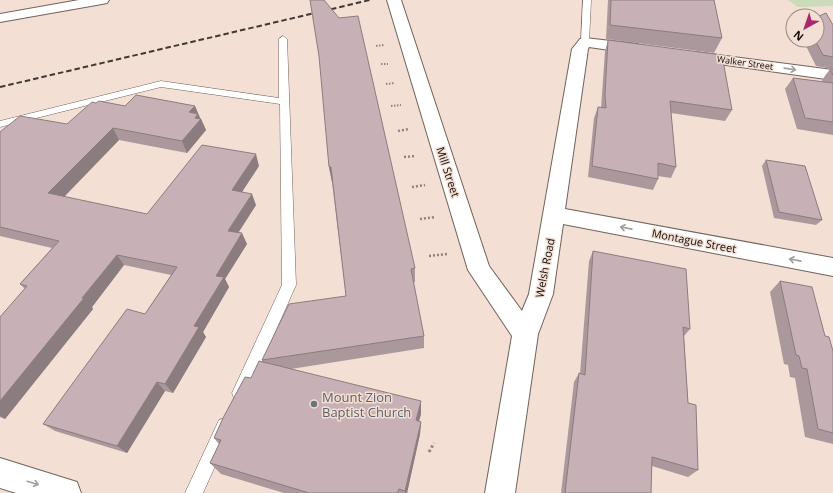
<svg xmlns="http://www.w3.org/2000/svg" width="833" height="493" font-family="'Open Sans',sans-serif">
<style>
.green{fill:#ccdbb9}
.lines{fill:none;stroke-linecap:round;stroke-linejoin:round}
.lane-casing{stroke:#736259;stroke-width:1}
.street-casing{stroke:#736259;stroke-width:2}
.path-far2{stroke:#92847c;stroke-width:2;stroke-dasharray:1.5 1.5;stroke-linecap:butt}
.path-far1{stroke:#92847c;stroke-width:2.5;stroke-dasharray:2 2;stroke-linecap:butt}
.path{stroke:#92847c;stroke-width:3;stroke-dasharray:2.5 2.5;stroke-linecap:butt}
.lane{fill:#fff;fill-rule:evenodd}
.street{fill:#fff;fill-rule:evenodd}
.rail{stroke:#413833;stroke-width:2;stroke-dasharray:5.5 3;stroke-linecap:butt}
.wall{fill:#ab989d}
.shaded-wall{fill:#8b7c80}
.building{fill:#c7b1b7;stroke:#8b7c80}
.oneway{stroke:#a09e9c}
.worship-dot{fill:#6b7280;stroke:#f3dfd4;stroke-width:1.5}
.labels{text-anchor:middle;stroke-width:3;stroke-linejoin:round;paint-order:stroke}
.far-street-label{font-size:9px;fill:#120c08;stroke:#f3dfd4}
.street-label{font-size:11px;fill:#120c08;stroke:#f3dfd4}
.near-worship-label{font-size:13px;fill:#5b616d;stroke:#f3dfd4;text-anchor:start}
</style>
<rect width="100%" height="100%" fill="#f3dfd4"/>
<!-- green -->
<path class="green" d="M788,0H833V6L798,7Z"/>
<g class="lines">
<!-- lane casing -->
<g class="lane-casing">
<path id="lane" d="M583,0H591L589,42L585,45L581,42Z
M283,36L287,39L296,285L246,398L240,401L234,398L232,393L282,285L280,104L161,87L0,127V121L161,81L279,98V39Z
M225,418L231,420L233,426L203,493H185L219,420Z"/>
</g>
<!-- street casing -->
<g class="street-casing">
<path id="street" d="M79,0H109L107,3L102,4L0,22V14Z
M387,0H401L489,266L522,311L529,294L572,49L580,39L585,38L637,44L642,46L645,49L642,52L637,54L589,47L588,49L565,209L833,258V276L563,224L553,294L538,334L515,493H485L512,336L468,270Z
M695,52L833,70V80L690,60L687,57L690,54Z
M0,458L77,482L81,493H16L0,488Z"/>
</g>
<!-- path-far2 -->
<path class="path-far2" d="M376,46L384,45
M381,64H388
M386,84L395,83
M391,106L401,105"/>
<!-- path-far1 -->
<path class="path-far1" d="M398,131L409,129
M404,157L416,156
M412,187L425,185
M420,219L435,217
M429,256L447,254"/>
<!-- path -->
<path class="path" d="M429,452L434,443"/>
<!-- lane -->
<use href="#lane" class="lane"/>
<!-- street -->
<use href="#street" class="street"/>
<!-- rail -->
<path class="rail" d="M0,87L370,0"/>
</g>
<!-- wall -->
<path class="wall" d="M608,0H714L722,38L714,53L606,39Z
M833,25V69L816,66L803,40H817Z
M608,40L732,110L725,121L671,113L676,167L671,178L658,176V179L653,190L588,177L594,118L598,107L601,108L605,51Z
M830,69L833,70V135L797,129L785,89L793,78L823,82L822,80Z
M96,103L125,106H195L200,119H201L206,130L187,153L119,140L64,197L147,214L259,166L242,192L256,205L238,233L247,244L225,279L229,287L203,332L206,337L173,393L165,391L127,453L55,431L43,424L145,314L171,275L124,265L92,307L93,309L5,419L0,417V317L25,289L20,284L52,248L0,236V132L67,124Z
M766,160L822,220L816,225L774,218L762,166Z
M329,167L415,268V282L413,283L424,336V348L291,369L421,414L419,421L421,422L420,434L407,493H284L221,474L210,463L219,444L214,438L251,378L262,362V360L346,296L332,182Z
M593,251L690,329L684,336L688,403L698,470L688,477L652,466L651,493H561L574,382L579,373L580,374L589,261Z
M780,281L825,336L833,351V444L805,437L795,378L790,377L788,365L784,364L770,292Z"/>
<!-- shaded-wall -->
<path class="shaded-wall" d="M195,106L201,120V119L206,130L187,153L182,141L189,112Z
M113,128L119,140L57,204L48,193Z
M256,154L259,166L236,201L232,190Z
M329,167H331L333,182H332Z
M252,194L256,205L233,241L228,231Z
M242,233L247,244L225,279L229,287L203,332L206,337L173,393L165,384L194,326L216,276Z
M117,255L124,265L92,307L93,309L5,419L0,416V401Z
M157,382L165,391L127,453L117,446Z
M421,401V414L416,432V420Z
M421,422L420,434L407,493H405V491Z"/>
<!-- building -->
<path class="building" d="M310,0H324L339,18L358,16L415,268L411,269L424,336L262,360L289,304L346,296L331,167H329L319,56Z
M611,0H714L722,38L610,25Z
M826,13L833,25V57L823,55L815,40H817V17Z
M608,40L722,55L732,110L670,101L676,167L658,163V179L592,166L598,107L606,108L605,94Z
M830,69H833V75Z
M793,78L833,83V122L805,118Z
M136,95L195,106L189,112L198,114L195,118L201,119L182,141L113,128L48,193L147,214L202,145L256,154L232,190L252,194L228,231L242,233L216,276L224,277L194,326L199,327L165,384L157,382L117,446L43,424L127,309L145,314L177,267L117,255L82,298H84L0,401V317L27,286L20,284L59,241L0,227V132L20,116L67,124L92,102L96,103L99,101L125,106Z
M766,160L805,166L822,220L779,212Z
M593,251L686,269L690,329L683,327L688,403L696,405L698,470L652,457L651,493H565L579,373L585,375Z
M780,281L812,287L825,336L829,337L833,351V433L818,429L807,369L802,368L799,356L796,355Z
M259,361L421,401L416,420L421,422L405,491L399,489L397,493H309L210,463L221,440L214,438L223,418L245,377L251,378Z"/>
<!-- one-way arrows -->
<defs><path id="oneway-shaft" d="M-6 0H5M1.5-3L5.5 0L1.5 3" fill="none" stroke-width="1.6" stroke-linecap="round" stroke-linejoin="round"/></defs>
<g class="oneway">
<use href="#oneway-shaft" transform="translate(790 69) rotate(8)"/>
<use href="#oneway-shaft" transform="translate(626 228) rotate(-169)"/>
<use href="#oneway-shaft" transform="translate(795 260) rotate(-169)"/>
<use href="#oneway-shaft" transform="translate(33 483) rotate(17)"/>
</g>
<!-- markers -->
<circle class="worship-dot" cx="314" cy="404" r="4"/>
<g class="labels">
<!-- far-street labels -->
<g class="far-street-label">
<text transform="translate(745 63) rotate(8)" y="3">Walker Street</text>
</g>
<!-- street labels -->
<g class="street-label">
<text transform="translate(448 172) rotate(72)" y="4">Mill Street</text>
<text transform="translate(694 241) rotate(11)" y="4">Montague Street</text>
<text transform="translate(545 268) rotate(-79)" y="4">Welsh Road</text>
</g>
<!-- near-worship labels -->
<g class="near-worship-label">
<text x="322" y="402">Mount Zion<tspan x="322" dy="15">Baptist Church</tspan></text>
</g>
</g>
<!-- north arrow -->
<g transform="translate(805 28) rotate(220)"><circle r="19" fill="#f3dfd4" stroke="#998b82"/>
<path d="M0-3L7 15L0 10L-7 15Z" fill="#ac266e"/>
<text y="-6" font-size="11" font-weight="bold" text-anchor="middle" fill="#120c08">N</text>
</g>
</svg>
